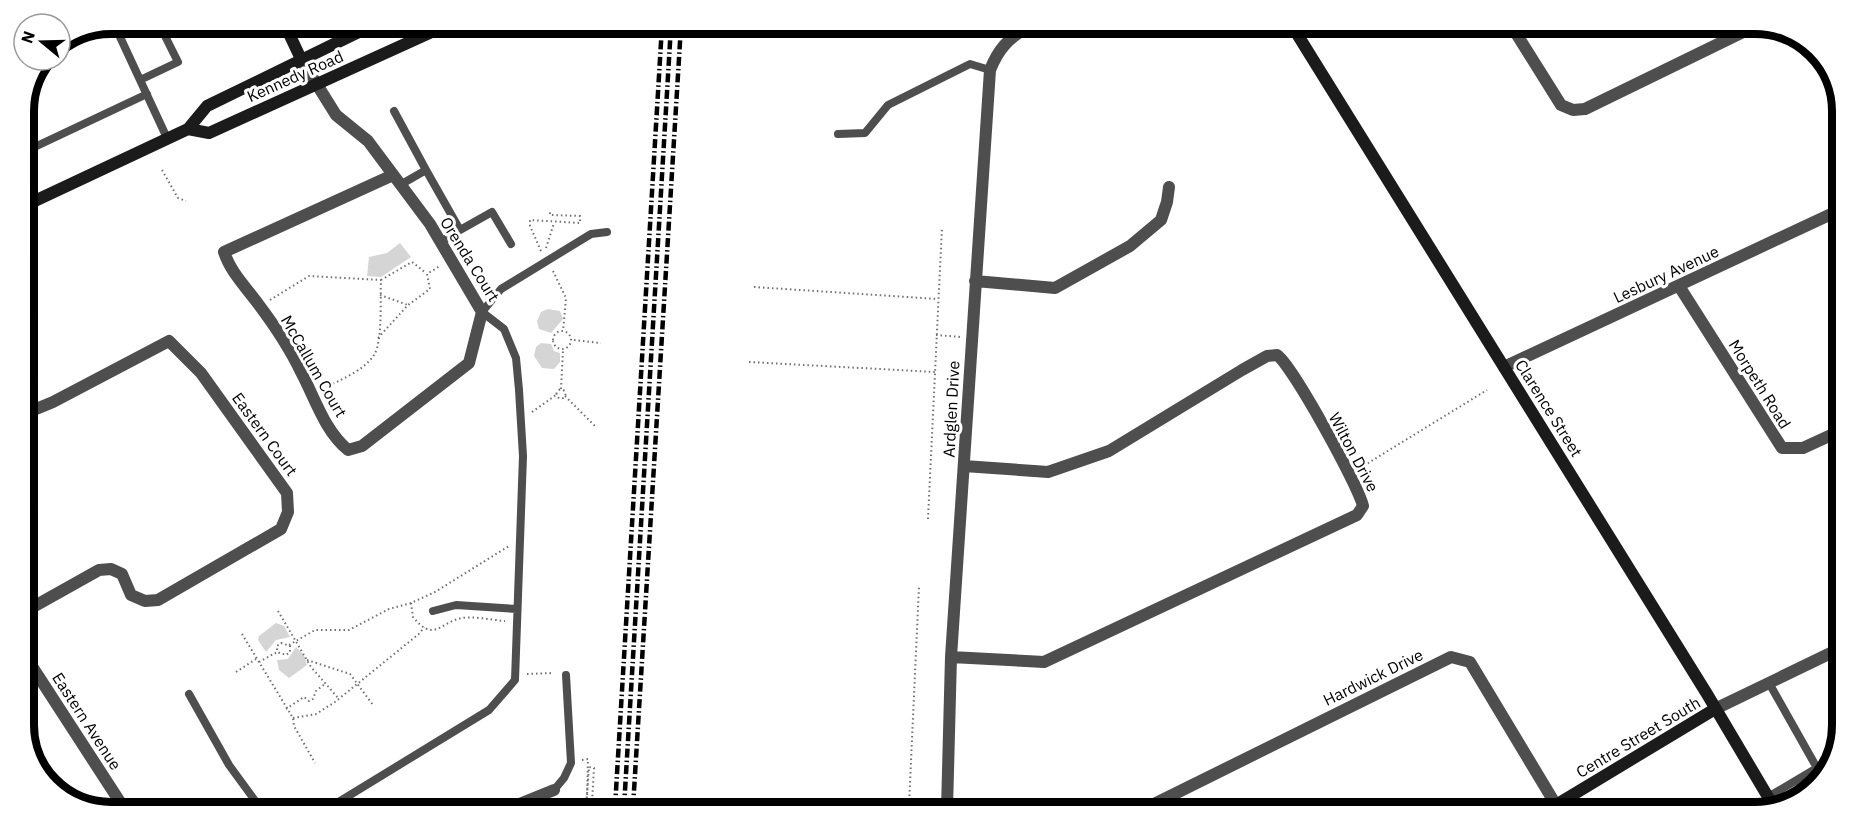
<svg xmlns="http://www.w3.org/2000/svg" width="1867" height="836" font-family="'IBM Plex Sans',sans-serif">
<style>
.green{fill:#d5d5d5}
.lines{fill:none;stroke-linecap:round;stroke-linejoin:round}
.path{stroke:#707070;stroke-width:2;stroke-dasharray:1.5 3;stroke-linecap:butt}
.lane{stroke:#4e4e4e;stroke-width:8}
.street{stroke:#4e4e4e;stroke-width:12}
.secondary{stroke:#1b1b1b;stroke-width:12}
.rail{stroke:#000;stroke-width:4.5;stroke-dasharray:9 3 1.5 3;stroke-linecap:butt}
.path-bridge{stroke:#707070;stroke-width:2;stroke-dasharray:1.5 3;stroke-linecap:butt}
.labels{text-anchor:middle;stroke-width:6;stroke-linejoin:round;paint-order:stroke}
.street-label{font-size:16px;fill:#000;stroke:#fff}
.rim{fill:none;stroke:#000;stroke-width:8}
</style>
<rect width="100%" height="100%" fill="#fff"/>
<!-- green -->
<path class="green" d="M400,243L411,257L381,277L367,276L369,257L387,253Z
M548,309L560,311L563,319L551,333L539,329L537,321L541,312Z
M541,343L551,344L554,351L560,353V362L554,369L542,368L534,356L536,347Z
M276,623L284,626L290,637L276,640L266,652L258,640L259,636Z
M296,647L304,655L307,665L289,678L279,670L277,660L288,659Z"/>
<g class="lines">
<!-- path -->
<path class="path" d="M162,170L178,198L186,201
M546,248L554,223
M541,251L530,226V220L580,223V216L550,215V210
M553,271L566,298L563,331
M381,280L412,262L426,273
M754,287L938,299
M380,295L408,305
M270,300L309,276L381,280C380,297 383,341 374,355C364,371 339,380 323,389
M553 340a9 9 0 1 1 18 0a9 9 0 1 1-18 0Z
M936,335L960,337
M378,338L408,305L430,289L427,274L440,266
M574,340L601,343
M749,362L935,372
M561,389L563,350
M556.5 394a4.5 4.5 0 1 1 9 0a4.5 4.5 0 1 1-9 0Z
M565,396L596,427
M532,412L556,395
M1360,468L1487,390
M928,519L942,227
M411,603L413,617C433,642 440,624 458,619C471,615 491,620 505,621
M278,611L311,667L339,699
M242,634L293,718L294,726L315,763
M289,645L315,630H349L389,609L411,603L435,592L509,546
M307,660L350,674L373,705
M259,662L277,652V646L281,643L290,646V652L286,655L277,652
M236,672L256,659
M527,674L554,673
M286,709L304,697L309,701L313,699L316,691L326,683
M293,718L316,714L335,702L420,633L424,627
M582,760L588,759L587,802H592
M909,805L919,586
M586,807H602"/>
<!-- lane -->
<path class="lane" d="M114,24L167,138
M140,80L178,62L159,24
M394,111L426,170L400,185
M838,134L865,133L888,105L970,64L990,70
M24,152L147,94
M426,170L460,230L492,212L511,244
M24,178L34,201
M441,242L460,230
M433,611L456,605L517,609
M189,694L229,765L259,806
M554,790L564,778L571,763L566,675
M1768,797L1817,768L1769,683
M332,806L489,710L515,680L523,456L519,390L516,358L504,329L482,312L501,289L591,234L607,232"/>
<!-- street -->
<path class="street" d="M1514,30L1561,105L1573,110L1585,109L1745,31
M301,59L336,115L368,141L430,224L482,312L469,363L362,446L348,450C324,430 315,398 301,372C290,349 274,325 259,305C246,287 231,273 224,252L393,175
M975,281L1055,288L1130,246L1161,220L1167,202L1169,187
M1679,286L1782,448H1803L1840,431
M1504,367L1842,209
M24,414L53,402L169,341L201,373L287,493L288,512L281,529L158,600L145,601L131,595L122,574L111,569L99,570L24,612
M24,654L122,805
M951,657L1044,662L1357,515L1363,506C1358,485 1292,365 1277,355L1267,356L1242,370L1109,451L1048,472L964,466
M1715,709L1837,650
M512,807L554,790
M947,809L951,657L990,70C998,50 1008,38 1027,28
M1142,810L1451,657L1470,662L1556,805"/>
<!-- secondary -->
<path class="secondary" d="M285,25L301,59
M1294,29L1707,694L1774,807
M188,129L209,133L447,25
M24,206L188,129L207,106L373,25
M1546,811L1715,709"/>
<!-- rail -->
<path class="rail" d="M615,807L662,26
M624,807L671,26
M633,807L681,26"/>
<!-- path-bridge -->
<path class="path-bridge" d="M586,807L589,767L594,768L592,802"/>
</g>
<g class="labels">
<!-- street labels -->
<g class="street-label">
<text transform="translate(295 76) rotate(-24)" y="6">Kennedy Road</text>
<text transform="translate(470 259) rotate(58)" y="6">Orenda Court</text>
<text transform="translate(1666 274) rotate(-25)" y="6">Lesbury Avenue</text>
<text transform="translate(314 366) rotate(60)" y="6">McCallum Court</text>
<text transform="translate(1760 384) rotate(58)" y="6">Morpeth Road</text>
<text transform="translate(1549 408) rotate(58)" y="6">Clarence Street</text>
<text transform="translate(951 409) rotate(-87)" y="6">Ardglen Drive</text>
<text transform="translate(265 434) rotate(54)" y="6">Eastern Court</text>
<text transform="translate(1354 452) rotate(62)" y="6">Wilton Drive</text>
<text transform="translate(1373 677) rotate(-26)" y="6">Hardwick Drive</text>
<text transform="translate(87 721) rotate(57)" y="6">Eastern Avenue</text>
<text transform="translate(1638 737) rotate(-31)" y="6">Centre Street South</text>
</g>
</g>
<!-- crop -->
<path d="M0 0H1867V836H0ZM111 34H1755A77 77 0 0 1 1832 111V725A77 77 0 0 1 1755 802H111A77 77 0 0 1 34 725V111A77 77 0 0 1 111 34Z" fill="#fff" fill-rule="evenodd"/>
<path class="rim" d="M111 34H1755A77 77 0 0 1 1832 111V725A77 77 0 0 1 1755 802H111A77 77 0 0 1 34 725V111A77 77 0 0 1 111 34Z"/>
<!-- north arrow -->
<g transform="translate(42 42) rotate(289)"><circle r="28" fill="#ffffff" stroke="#999999" stroke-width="1.5"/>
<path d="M0-4.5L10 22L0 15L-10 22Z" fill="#000000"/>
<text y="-9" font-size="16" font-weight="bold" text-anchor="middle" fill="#000000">N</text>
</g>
</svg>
